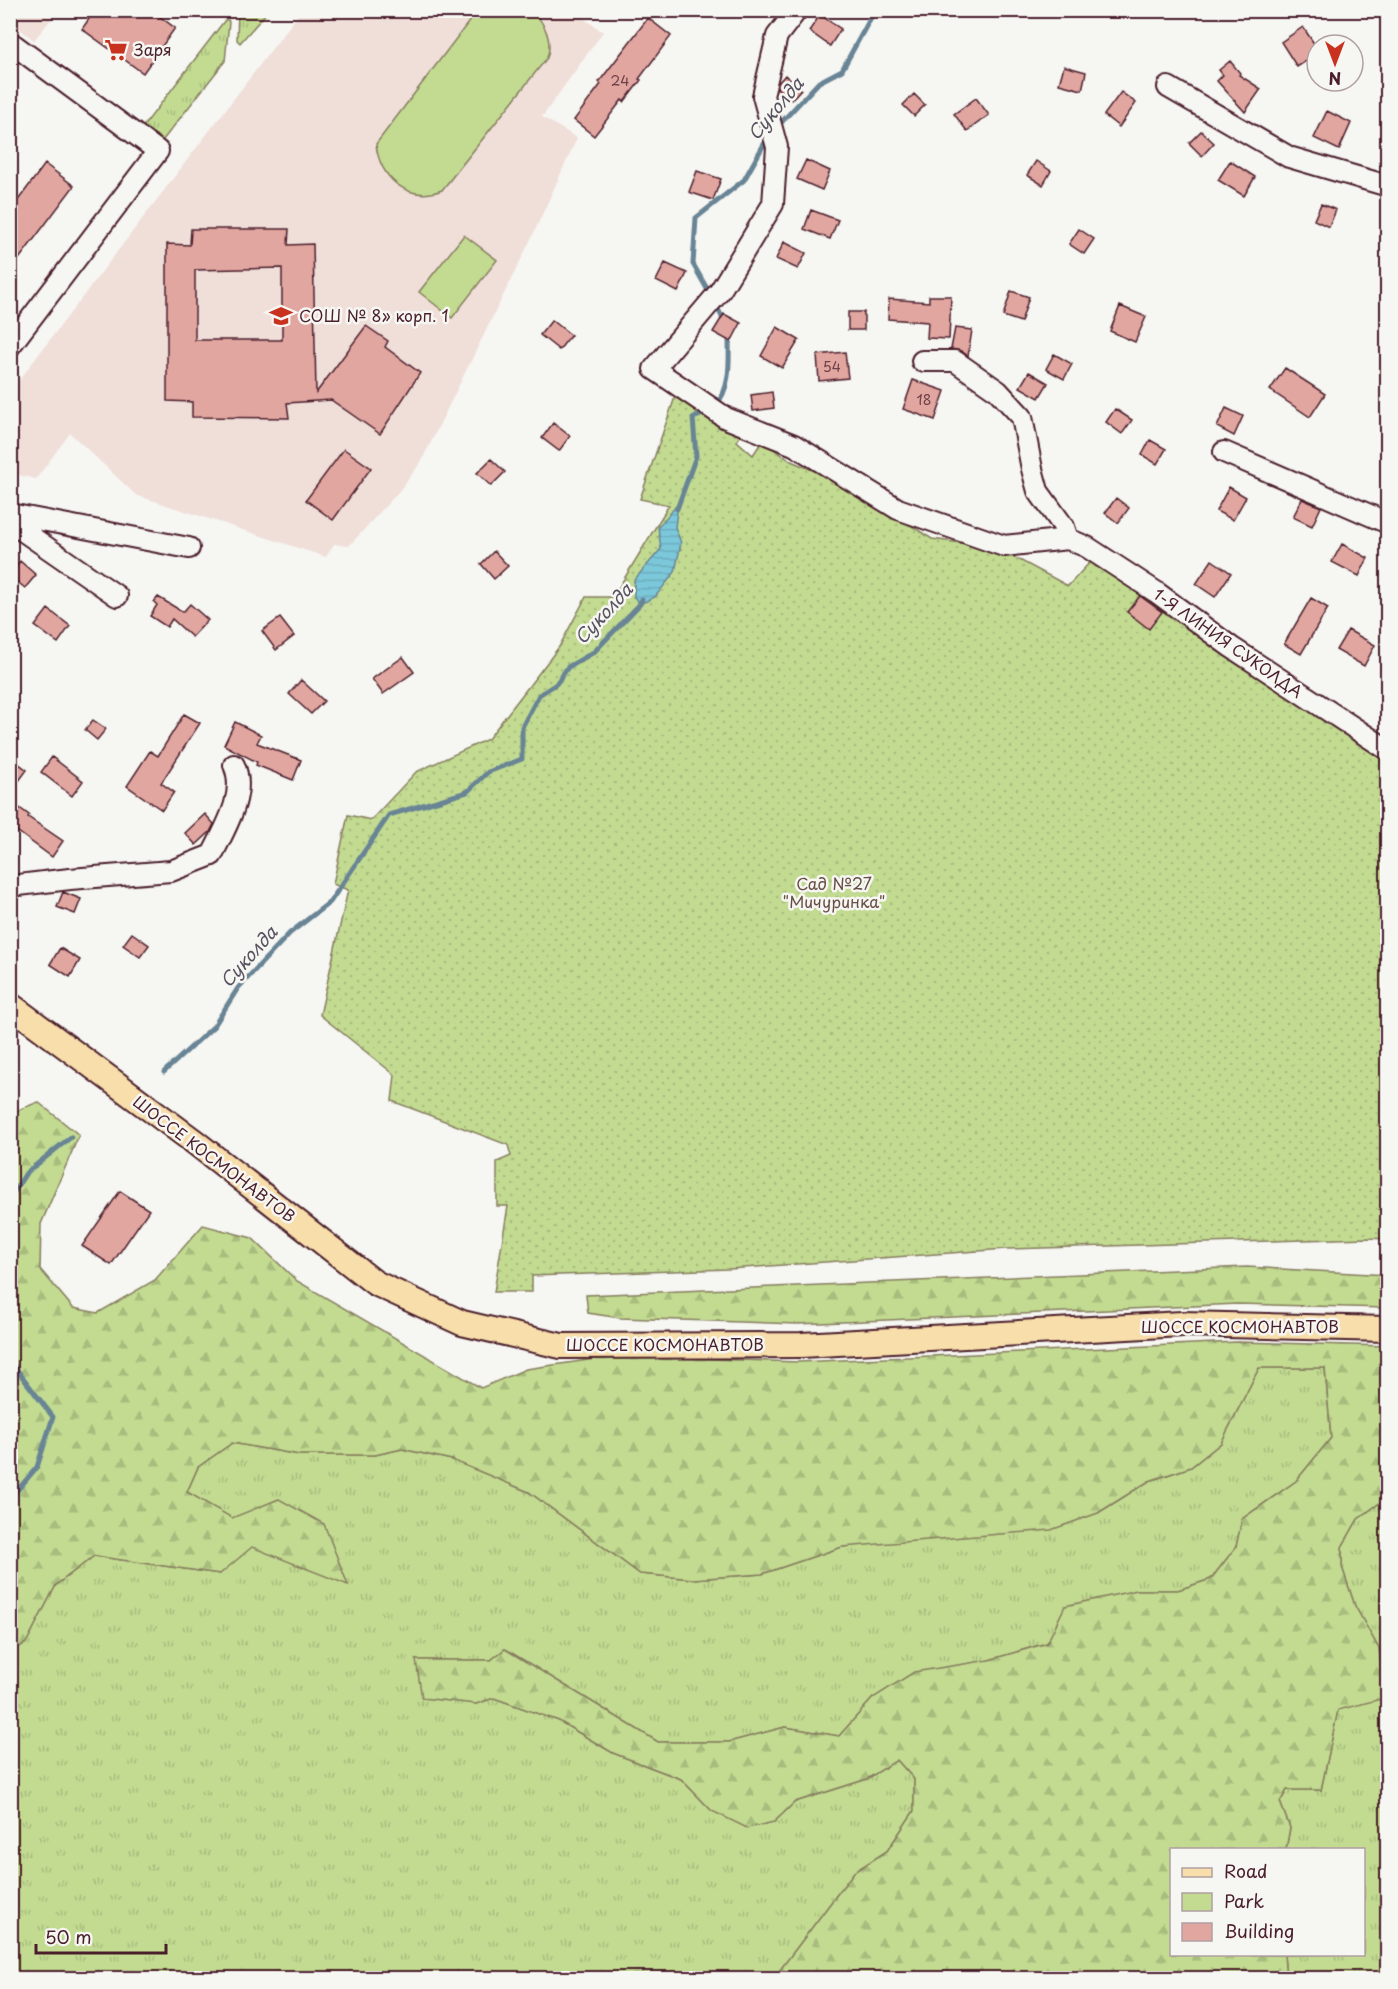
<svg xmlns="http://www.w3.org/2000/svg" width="1398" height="1989" font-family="'Playpen Sans',sans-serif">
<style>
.built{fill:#f0ded9}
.grass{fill:url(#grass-tufts);stroke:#867d5e;stroke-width:1.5}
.forest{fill:url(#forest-firs);stroke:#867d5e;stroke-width:1.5}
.park{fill:#c2db91;stroke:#867d5e;stroke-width:1.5}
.garden{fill:url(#garden-dots);stroke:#867d5e;stroke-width:1.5}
.water{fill:url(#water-rules);stroke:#688495;stroke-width:1.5}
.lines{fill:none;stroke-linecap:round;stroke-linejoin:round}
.stream{stroke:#688495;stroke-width:5}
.building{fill:#e1a6a0;stroke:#4a1f2b;stroke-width:1.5;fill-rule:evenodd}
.minor-casing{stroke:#4a1f2b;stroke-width:24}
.major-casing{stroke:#4a1f2b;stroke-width:28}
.minor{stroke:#f6f6f2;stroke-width:20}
.major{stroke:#f8deab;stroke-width:24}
.labels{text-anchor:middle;stroke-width:5;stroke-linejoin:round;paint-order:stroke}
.number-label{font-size:14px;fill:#704148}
.poi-label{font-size:16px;fill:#4a1f2b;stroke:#f6f6f2;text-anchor:start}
.street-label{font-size:16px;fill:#4a1f2b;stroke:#f6f6f2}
.park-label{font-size:16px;fill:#684e44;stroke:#f6f6f2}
.water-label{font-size:18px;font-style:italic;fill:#595260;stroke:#f6f6f2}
</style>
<defs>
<pattern id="grass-tufts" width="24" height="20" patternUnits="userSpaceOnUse" patternTransform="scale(1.5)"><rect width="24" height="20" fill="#c2db91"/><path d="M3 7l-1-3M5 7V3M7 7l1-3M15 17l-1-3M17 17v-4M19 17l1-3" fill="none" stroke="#a8bc7d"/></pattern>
<pattern id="forest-firs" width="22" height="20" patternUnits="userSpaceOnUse" patternTransform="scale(1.5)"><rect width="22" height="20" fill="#c2db91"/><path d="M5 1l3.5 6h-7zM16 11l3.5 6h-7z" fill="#a8bc7d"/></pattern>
<pattern id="garden-dots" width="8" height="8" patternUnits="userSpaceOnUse" patternTransform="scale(1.5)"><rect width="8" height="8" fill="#c2db91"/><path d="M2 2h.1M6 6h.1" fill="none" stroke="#a8bc7d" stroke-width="1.8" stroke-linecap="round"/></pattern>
<pattern id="water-rules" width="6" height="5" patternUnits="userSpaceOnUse" patternTransform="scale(1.5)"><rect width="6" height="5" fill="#7cc8db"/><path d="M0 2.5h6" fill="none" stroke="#6dabbc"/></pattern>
</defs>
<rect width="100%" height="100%" fill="#f6f6f2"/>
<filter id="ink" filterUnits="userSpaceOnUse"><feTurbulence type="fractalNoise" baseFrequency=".0167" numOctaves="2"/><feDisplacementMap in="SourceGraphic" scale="12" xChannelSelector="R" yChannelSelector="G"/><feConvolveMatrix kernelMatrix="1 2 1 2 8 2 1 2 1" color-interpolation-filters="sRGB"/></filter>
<g filter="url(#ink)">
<!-- built -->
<path class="built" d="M10,11L11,10L58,11L34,40L11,22Z
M301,11H573L603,32L542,117L577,138L531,239L421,462L400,490L349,546L334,544L326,557L136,495L70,433L36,479L11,473L10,392Z"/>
<!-- grass -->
<path class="grass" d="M238,11H268L240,43L237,40Z
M225,20H228L229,22L225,61L159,145L139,132Z
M1259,1368H1325L1331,1438L1296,1481L1242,1519L1236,1547L1211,1579L1178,1590H1137L1047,1643L989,1660L873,1698L839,1736L785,1727L729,1742H658L505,1649L491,1660H416L476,1704L494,1698L559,1721L613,1753L681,1779L712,1811L774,1822L795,1802L867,1779L896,1759L914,1779V1811L887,1851L854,1872L780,1970L771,1978H11L10,1652L26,1643L56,1585L94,1556L220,1574L279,1499L232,1519L187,1492L198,1467L232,1443L300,1455H375L402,1449L452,1460L529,1492L640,1574L693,1579L762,1574L842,1547L1098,1513L1149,1481L1191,1467L1221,1443Z
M1385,1499L1388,1500L1387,1978H1286L1284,1955L1364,1954V1850L1286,1849L1290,1828L1280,1802L1287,1790H1321L1338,1710L1379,1649L1355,1606L1342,1567V1547L1358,1519Z"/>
<!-- forest -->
<path class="forest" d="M38,1102L79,1135L41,1224L40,1269L73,1308L98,1313L155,1280L203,1225L252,1238L297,1281L481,1388L526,1369L616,1356L798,1362L1237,1342L1387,1346V1500L1385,1499L1358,1519L1342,1547V1567L1355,1606L1379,1649L1385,1698L1338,1710L1321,1790H1287L1280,1802L1290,1828L1286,1849L1172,1850V1954L1284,1955L1286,1978H771L780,1970L854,1872L887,1851L914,1811V1779L897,1760L867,1779L795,1802L774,1822L747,1828L712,1811L681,1779L613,1753L559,1721L494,1698L476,1704L422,1698L416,1660H491L505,1649L658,1742H729L785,1727L839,1736L873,1698L914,1672L989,1660L1047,1643L1065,1606L1137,1590H1178L1211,1579L1236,1547L1242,1519L1296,1481L1331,1438L1325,1368H1259L1221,1443L1191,1467L1149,1481L1098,1513L1051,1530L842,1547L762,1574L693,1579L640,1574L529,1492L452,1460L402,1449L375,1455H300L232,1443L198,1467L187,1492L232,1518L279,1499L324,1524L348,1585L252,1547L220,1574L94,1556L56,1585L26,1643L11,1652V1113Z
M1247,1267L1387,1275V1308L1237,1304L798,1324L620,1318L588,1313L586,1295Z"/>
<!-- park -->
<path class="park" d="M477,11H532C545,23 553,41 547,58L442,190C408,203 379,178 376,144Z
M464,235L497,260L452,318L419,292Z"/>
<!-- garden -->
<path class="garden" d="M675,397L740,436L737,441L753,455L762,441L791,461L848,485L932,539L997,548L1068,586L1092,560L1146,595L1221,652L1387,759V1239L1367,1238L1006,1249L729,1269L532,1276V1292H494L508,1206H497V1162L511,1156L508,1145L392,1101L395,1075L320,1015L348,890L333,884L348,815L371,820L416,772L488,739L559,647L586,597H613L669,505L640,499Z"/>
<!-- water -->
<path class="water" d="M678,504L675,527L681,543L675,572L655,597L640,604L634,597V580L661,549L658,527Z"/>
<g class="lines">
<!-- stream -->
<path class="stream" d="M776,128L819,82L842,70L875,10
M710,294L693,264L696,218L744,180L768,137
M715,303L724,321
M715,406C732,388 729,359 729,335
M677,509L696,456L693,418L709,412
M164,1072L214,1026L238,988L290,933L330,902L389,815L467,792L488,772L522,759V727L539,695L556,684L568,667L594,652L640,604L642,599
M10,1198L26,1173L71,1137
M10,1358L11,1362L53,1417L37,1467L10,1499"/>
</g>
<!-- building -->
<path class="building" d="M95,10H151L175,28L143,73L82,29Z
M820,15L841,29L830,46L809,31Z
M648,18L671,36L639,79L641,80L624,102L622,100L594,136L574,120L601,84L599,82Z
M1303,27L1317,48V54L1297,67L1281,42Z
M1230,61L1240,73L1239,75L1261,89L1245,112L1217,81L1223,75L1219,70Z
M1064,66L1086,72L1082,90L1059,84Z
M785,75L801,89L791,100L777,88L778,83Z
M1121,92L1136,103L1119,127L1104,115Z
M914,94L925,105L914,116L903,105Z
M976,98L989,115L967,131L954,114Z
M1327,111L1351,123L1339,150L1314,138Z
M1201,131L1214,143L1202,156L1189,143Z
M806,160L830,171L822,190L797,179Z
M1036,161L1051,171L1043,185L1027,175Z
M1230,161L1255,177L1244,196L1218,180Z
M45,164L74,186L10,271V211Z
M697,171L721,179L713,200L689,192Z
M1321,204L1336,210L1329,227L1314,220Z
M811,210L838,220L830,239L804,229Z
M191,229H289L288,245L313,244L316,393L366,326L388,341L385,347L420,373L380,434L331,400L287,403L289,418L192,417V402L167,401V244L190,245ZM282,268V340H195V270Z
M1079,229L1094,239L1084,254L1069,244Z
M784,242L806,253L798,269L776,259Z
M665,263L687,273L678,292L656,281Z
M1011,291L1029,297L1021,322L1003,316Z
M929,296H951L949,339L927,338L928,322L888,319L889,299L929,302Z
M1120,306L1146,317L1135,342L1110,331Z
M848,312H864V330H848Z
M724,314L741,323L731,342L713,332Z
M552,320L571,335L559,350L540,335Z
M777,327L799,340L782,368L761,356Z
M955,328L972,330L968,356L961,351L951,349Z
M845,352L848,378L819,381L817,355Z
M1054,354L1072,364L1064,379L1046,369Z
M1285,368L1325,394L1310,417L1270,390Z
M1029,372L1048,383L1039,398L1020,387Z
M913,380L945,391L935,420L903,409Z
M772,392L774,408L753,411L751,395Z
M1226,408L1243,416L1234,436L1217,427Z
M1115,409L1132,420L1122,434L1106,422Z
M553,423L570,436L559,451L542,438Z
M1150,440L1166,449L1157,464L1142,455Z
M344,449L371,468L333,520L306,500Z
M491,459L505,472L491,486L477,473Z
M1229,487L1246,497L1233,520L1216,511Z
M1116,498L1129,508L1118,523L1105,513Z
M1302,499L1321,507L1312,526L1293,517Z
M1342,544L1368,558L1359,576L1332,562Z
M494,551L508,566L494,579L481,564Z
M1212,560L1231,573L1215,597L1196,584Z
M20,561L36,575L25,588L10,576V573Z
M1140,596L1162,612L1149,629L1127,612Z
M158,597L183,612L190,604L208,620L192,637L172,619L167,627L150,616L157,605L154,602Z
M1311,598L1328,608L1301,654L1284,644Z
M48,609L70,626L58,643L35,626Z
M280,618L294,636L276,650L262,631Z
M1348,630L1375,645L1364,666L1336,650Z
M403,657L414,672L383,694L372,679Z
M301,680L324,701L311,714L289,694Z
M184,714L200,723L161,783L174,792L162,810L127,786L150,751L158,756Z
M93,720L106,729L97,740L85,730Z
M235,722L261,735L257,743L301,760L293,780L256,765L257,762L224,745Z
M10,757L27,770L10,793Z
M52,757L83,781L72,796L41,772Z
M10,801L29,815L28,817L63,841L52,857L10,826Z
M205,814L214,824L210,832L196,845L185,833Z
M63,892L81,899L75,914L57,907Z
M132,933L149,945L140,957L123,945Z
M60,948L80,960L70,977L50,964Z
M120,1191L149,1210L111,1265L82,1246Z"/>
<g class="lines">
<!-- minor casing -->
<g class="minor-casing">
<path id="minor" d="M797,10L777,36L763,96L777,147L773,204L720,291L654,369L726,418L794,445L898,509L1004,546L1068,539L1087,547L1156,592L1231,647L1388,750
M10,42L158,151L10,346
M1168,87L1289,157L1388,186
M922,361H955L998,391L1022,417L1032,469L1038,491L1064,527L1068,539
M1224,452L1388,523
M10,514L189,548
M10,522L117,596
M10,886L70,879L171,871L212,855C225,828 247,794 234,765"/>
</g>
<!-- major casing -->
<g class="major-casing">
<path id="major" d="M10,1005L196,1143L375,1283L462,1323L561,1346L801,1345L1182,1324L1388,1329"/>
</g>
<!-- minor -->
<use href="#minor" class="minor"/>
<!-- major -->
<use href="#major" class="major"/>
</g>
</g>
<!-- icons -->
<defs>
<g id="supermarket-bare" transform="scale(1.8)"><path d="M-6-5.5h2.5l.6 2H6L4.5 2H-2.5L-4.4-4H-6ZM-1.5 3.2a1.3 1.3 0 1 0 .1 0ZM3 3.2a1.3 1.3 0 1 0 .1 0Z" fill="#c8321e" stroke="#f6f6f2" stroke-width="2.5" paint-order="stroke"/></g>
<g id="school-bare" transform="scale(1.8)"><path d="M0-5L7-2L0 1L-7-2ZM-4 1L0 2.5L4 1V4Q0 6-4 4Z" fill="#c8321e" stroke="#f6f6f2" stroke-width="2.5" paint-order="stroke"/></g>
</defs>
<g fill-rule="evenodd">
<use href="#supermarket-bare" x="116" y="50"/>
<use href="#school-bare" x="281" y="316"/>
</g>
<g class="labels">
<!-- number labels -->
<g class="number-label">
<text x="620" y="86">24</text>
<text x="832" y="372">54</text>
<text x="924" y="405">18</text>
</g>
<!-- poi labels -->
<g class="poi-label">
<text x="134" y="56">Заря</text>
<text x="299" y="322">СОШ № 8» корп. 1</text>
</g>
<!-- street labels -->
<g class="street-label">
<text transform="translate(1228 643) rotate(35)" y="6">1-Я ЛИНИЯ СУКОЛДА</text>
<text transform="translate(214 1159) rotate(37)" y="6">ШОССЕ КОСМОНАВТОВ</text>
<text x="1240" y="1333">ШОССЕ КОСМОНАВТОВ</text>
<text x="665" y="1351">ШОССЕ КОСМОНАВТОВ</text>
</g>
<!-- park labels -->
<g class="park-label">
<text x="834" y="890">Сад №27<tspan x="834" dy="18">"Мичуринка"</tspan></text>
</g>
<!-- water labels -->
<g class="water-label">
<text transform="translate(776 109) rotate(-50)" y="6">Суколда</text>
<text transform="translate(604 614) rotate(-47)" y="6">Суколда</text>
<text transform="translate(249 957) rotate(-48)" y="6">Суколда</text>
</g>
</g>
<!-- margin -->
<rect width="1398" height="1989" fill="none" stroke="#f6f6f2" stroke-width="36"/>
<rect x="18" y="18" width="1362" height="1953" fill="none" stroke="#4a1f2b" stroke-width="2" filter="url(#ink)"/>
<!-- legend -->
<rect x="1170" y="1848" width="195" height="108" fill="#f6f6f2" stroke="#b1a0a2" stroke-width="1.5"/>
<rect x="1182" y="1868" width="30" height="9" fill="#f8deab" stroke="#b1a0a2" stroke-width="1.5"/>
<text x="1224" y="1878" font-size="18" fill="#4a1f2b">Road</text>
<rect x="1182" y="1893" width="30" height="18" fill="#c2db91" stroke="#b1a0a2" stroke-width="1.5"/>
<text x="1224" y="1908" font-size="18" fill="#4a1f2b">Park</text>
<rect x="1182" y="1923" width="30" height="18" fill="#e1a6a0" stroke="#b1a0a2" stroke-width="1.5"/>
<text x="1224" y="1938" font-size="18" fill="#4a1f2b">Building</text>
<!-- north arrow -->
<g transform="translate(1335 63) rotate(180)"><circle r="28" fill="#f6f6f2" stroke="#b1a0a2" stroke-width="1.5"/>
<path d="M0-4.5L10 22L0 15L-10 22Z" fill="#c8321e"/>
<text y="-9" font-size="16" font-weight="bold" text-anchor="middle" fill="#4a1f2b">N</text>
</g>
<!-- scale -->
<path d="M36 1944v9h130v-9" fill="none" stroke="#4a1f2b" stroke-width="3"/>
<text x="45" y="1944" font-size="18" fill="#4a1f2b" stroke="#f6f6f2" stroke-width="4.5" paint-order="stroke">50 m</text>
</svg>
